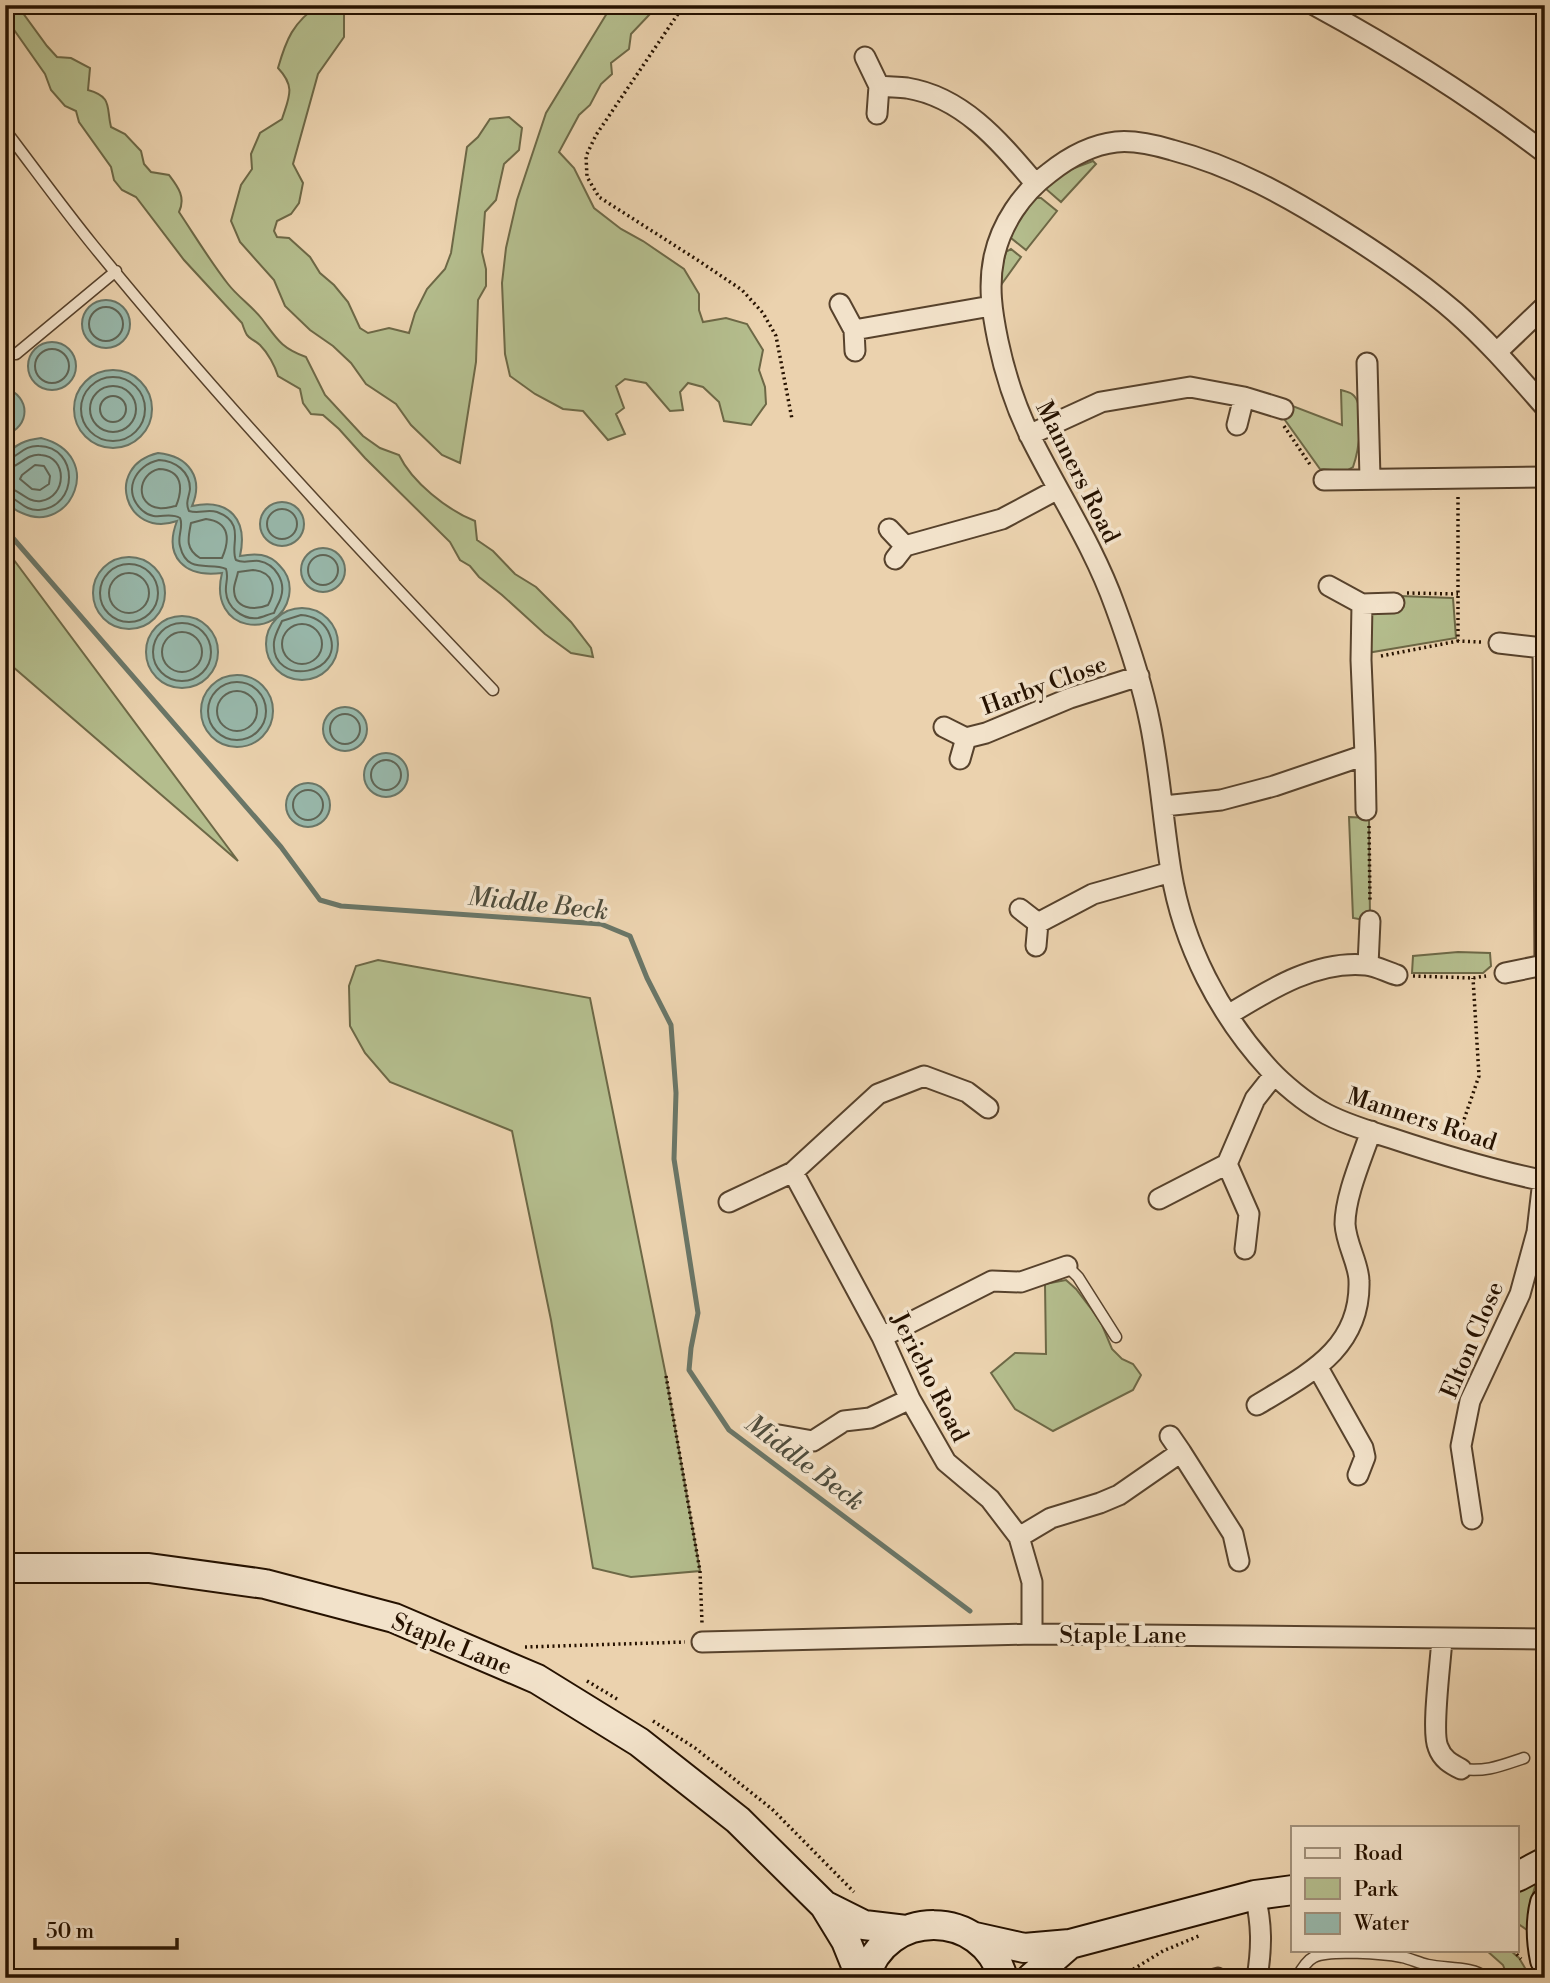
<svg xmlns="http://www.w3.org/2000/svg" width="1550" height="1983" font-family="'Libre Bodoni',serif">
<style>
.green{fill:#b4bd8d;stroke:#6d6846;stroke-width:2}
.water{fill:#98b8ab;stroke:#6a7667;stroke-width:2}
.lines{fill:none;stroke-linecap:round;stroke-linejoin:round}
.shore{stroke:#5f6556;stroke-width:2}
.stream{stroke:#6a7667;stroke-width:5}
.lane-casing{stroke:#57422c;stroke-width:13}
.street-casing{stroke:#57422c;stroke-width:23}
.secondary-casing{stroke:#261200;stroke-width:32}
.path{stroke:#261200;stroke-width:3.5;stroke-dasharray:2 3.5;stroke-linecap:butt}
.lane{stroke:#f2e2ca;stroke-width:10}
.street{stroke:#f2e2ca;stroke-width:19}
.secondary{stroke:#f2e2ca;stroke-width:28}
.labels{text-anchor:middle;stroke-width:7;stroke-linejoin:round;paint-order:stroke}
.street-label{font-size:24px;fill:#261200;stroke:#f2e2ca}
.water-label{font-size:26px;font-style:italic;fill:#4e4c3c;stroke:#f2e2ca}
</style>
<rect width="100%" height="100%" fill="#ebd2ae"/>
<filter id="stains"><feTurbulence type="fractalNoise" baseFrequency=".00286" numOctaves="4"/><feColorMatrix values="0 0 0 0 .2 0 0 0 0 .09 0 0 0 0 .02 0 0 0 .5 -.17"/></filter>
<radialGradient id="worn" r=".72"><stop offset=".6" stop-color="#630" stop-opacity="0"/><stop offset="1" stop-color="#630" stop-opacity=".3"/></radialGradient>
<!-- green -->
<path class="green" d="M5,5H17L47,46L57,57L71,58L90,68L88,90C113,97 106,107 111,127L125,134L141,151L144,164L151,172L169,175C178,187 186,197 179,212C195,236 210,261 228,284C238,297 252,306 262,319C277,339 281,348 306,357L325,395L363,436L380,448L399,455C412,482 447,510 475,521L477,540L493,551L515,574L536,587L571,622L591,648L593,657L571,653L545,634L502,595L479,577L470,566L460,560L450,542L365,458L339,429L323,415L311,414L303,403L300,389L278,376C275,366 268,353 260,345C248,335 248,341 242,323L184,260L136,197L122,190L114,180L111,167L79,122L76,111L65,106L51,90L45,74L5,17Z
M319,5H346L344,11V37L318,74L293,164L303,183L299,203L291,214L277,221L274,231L277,237L289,238L310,257L320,273L334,285L348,302L360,328L368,333L389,328L409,333L415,313L427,289L445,269L451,253L467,147L478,137L490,119L509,117L522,128L519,150L504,164L496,200L485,212L482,252L486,269V286L478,300L476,362L460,463L442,455L411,425L396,404L366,384L351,363L333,346L310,330L285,306L274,280L240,242L231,221L241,185L252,169L251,154L260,133L282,119C289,97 296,87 278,68C286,40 293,22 319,5Z
M612,5H653L651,13L631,34L629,49L611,63L612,74L601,84L590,105L579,115L559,152L574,168L594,208L621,229L643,241L684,269L699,294V310L703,322L726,318L747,324L763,350L759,370L765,387L766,404L751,425L724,421L719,402L703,387L688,383L680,392L683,410L670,411L646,383L625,379L616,386L624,408L616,414L625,434L608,440L583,411L563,409L535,394L510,376L505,354L502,283L506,248L517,200L546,113Z
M1093,161L1096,164L1061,202L1046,189L1047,184L1069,170Z
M1035,198H1041L1057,211L1026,250L1011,238L1012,230Z
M1011,249L1021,257L1001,285L998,283L1006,252Z
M1341,390C1342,390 1351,393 1352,394C1367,405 1358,453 1353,467L1346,471L1320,469L1285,420L1290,405L1342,425Z
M5,548L238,861L5,660Z
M1399,596L1453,598L1456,638L1367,653C1367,612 1364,617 1399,596Z
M1349,817L1369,818L1370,921L1353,918Z
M1458,952L1490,953L1491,966L1483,973H1412L1413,956Z
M378,960L590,998L666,1376L700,1571L631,1577L593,1568L551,1320L512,1131L390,1082L365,1053L350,1026L349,986L356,966Z
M1066,1280L1076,1289L1092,1310L1102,1325L1112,1349L1122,1359L1133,1364L1141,1375L1133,1390L1053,1431L1015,1409L991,1373L1015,1353L1046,1354L1045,1284Z
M1537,1880L1529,1907L1527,1930L1517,1923V1892Z
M1486,1950H1510L1519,1958L1531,1978H1508L1503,1965Z"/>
<!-- water -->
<path class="water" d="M82 324a24 24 0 1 1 48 0a24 24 0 1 1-48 0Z
M28 366a24 24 0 1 1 48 0a24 24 0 1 1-48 0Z
M74 409a39 39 0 1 1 78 0a39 39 0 1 1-78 0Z
M5,388C31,396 31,427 5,435Z
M41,438C107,455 71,536 22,513C16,511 8,505 6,499C2,490 5,467 5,456C16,444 25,440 41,438Z
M158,453C189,456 204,478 192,506C230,498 248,520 240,556C255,553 269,553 280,566C288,574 291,585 289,596C280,641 207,633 222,573C185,578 163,557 177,521C125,539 103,466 158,453Z
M260 524a22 22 0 1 1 44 0a22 22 0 1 1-44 0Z
M301 570a22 22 0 1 1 44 0a22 22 0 1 1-44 0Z
M93 593a36 36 0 1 1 72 0a36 36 0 1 1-72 0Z
M266 644a36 36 0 1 1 72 0a36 36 0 1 1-72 0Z
M146 652a36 36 0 1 1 72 0a36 36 0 1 1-72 0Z
M201 711a36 36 0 1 1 72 0a36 36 0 1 1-72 0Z
M323 729a22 22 0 1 1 44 0a22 22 0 1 1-44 0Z
M364 775a22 22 0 1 1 44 0a22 22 0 1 1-44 0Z
M286 805a22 22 0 1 1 44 0a22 22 0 1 1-44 0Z"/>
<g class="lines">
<!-- shore -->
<path class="shore" d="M89 324a17 17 0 1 1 34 0a17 17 0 1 1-34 0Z
M35 366a17 17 0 1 1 34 0a17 17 0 1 1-34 0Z
M81 409a32 32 0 1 1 64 0a32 32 0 1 1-64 0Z
M90 409a23 23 0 1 1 46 0a23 23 0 1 1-46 0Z
M100 409a13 13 0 1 1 26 0a13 13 0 1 1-26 0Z
M5,460C18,458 23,445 39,446C79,447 79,507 39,510C23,511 18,497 5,496
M159,460C175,461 190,471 190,489C189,498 185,502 189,511C199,514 207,509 217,512C247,523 229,546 236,560C244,564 250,560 259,561C275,564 286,581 281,597C280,602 276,607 274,613C269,614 263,617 258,618C242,620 227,607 226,592C225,583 229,578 226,569C211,561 187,576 180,546C177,536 184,527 180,518C168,511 156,522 143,511C121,492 135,465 159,460Z
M35,465L44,466L50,476L49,484L40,490L32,489L20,479L22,475Z
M5,469C19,468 26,453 41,455C68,457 67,497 41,501C26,503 19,488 5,487
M159,469C183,470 183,489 176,506C170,507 164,509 159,508C135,505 137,474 159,469Z
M267 524a15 15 0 1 1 30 0a15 15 0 1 1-30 0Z
M206,519C230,522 230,540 222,558H200C185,549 188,538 191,523Z
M308 570a15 15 0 1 1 30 0a15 15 0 1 1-30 0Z
M100 593a29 29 0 1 1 58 0a29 29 0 1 1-58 0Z
M253,570C274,572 277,589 268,605C254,611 234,609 234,589C234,584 237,578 238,572Z
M109 593a20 20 0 1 1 40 0a20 20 0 1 1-40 0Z
M301,615C313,616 322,620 328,631C350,675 270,689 274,642C275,634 279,628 282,621Z
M153 652a29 29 0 1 1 58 0a29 29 0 1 1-58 0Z
M282 644a20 20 0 1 1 40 0a20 20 0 1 1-40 0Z
M162 652a20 20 0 1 1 40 0a20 20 0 1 1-40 0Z
M208 711a29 29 0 1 1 58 0a29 29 0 1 1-58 0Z
M217 711a20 20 0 1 1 40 0a20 20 0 1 1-40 0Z
M330 729a15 15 0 1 1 30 0a15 15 0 1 1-30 0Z
M371 775a15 15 0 1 1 30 0a15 15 0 1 1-30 0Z
M293 805a15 15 0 1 1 30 0a15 15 0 1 1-30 0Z"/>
<!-- stream -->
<path class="stream" d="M5,529L281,847L320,900L341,906L601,924L630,936L647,978L671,1025L676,1093L674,1159L698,1313L691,1348L689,1370L729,1430L970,1611"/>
<!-- lane casing -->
<g class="lane-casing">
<path id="lane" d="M5,130C34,168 62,207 92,244C218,399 355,545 493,690
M16,354L116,271
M1067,1266L1078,1277L1116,1337
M1461,1769C1487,1772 1500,1766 1524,1758
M1199,1978L1218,1973L1229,1978
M1297,1978C1301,1970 1306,1961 1314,1957C1329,1949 1385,1954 1402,1957C1411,1959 1419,1963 1428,1965C1446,1969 1472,1966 1487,1978"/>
</g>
<!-- street casing -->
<g class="street-casing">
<path id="street" d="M1314,5C1395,49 1472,97 1545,153
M865,57L879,86L877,114
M879,86C888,87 898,87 907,88C963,97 1000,142 1035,183
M840,304L854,330L855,351
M854,330L991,306
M1497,352L1545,306
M1367,363L1370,478
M1244,397L1283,409
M1545,407C1516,374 1488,341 1455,312C1419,281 1381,255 1341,230C1287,196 1233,166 1172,150C1155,145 1134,140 1116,142C1090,145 1069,157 1049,173C1022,193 1001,224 994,257C988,286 992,312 998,341C1005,374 1016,408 1031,438C1059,494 1094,547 1115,606C1129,644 1142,683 1150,723C1160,772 1163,822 1171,871C1183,945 1220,1016 1270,1070C1283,1084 1305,1102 1321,1111C1341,1123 1369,1131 1391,1138C1442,1155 1492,1170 1545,1181
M1029,435L1101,402L1190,387L1244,397L1237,425
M1324,480L1545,477
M889,529L905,546L895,559
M905,546L1002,519L1058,489
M1362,604L1394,603
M1499,643L1543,648
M1545,648H1543L1545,965
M944,727L966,738L960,759
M966,738L986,733L1070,698L1139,676
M1365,755L1366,810
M1164,806L1221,800L1274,786L1365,755L1361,660L1362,604L1329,586
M1020,909L1038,923L1036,946
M1038,923L1093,894L1171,872
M1368,965L1370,921
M1505,973L1544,965
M1228,1015C1269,990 1316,960 1366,965C1376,966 1387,972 1397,975
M988,1108L967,1092L924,1076L878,1094L793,1172L882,1337L910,1399L946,1462L990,1499L1019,1537L1032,1582V1634
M1227,1164L1249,1214L1245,1249
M1159,1199L1227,1164L1255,1099L1274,1075
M729,1202L793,1172
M882,1337L992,1281L1021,1282L1067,1266
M1318,1368L1363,1448L1365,1457L1358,1475
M1257,1405C1308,1374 1361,1349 1359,1281C1359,1264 1346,1244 1345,1224C1345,1196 1362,1158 1371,1131
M779,1435L813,1441L844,1421L870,1418L910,1399
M1170,1436L1181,1452
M1472,1519L1461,1446L1470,1401L1520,1294L1537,1232L1543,1180
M1019,1537L1051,1518L1100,1503L1119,1495L1181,1452L1233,1534L1239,1561
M1442,1638C1441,1660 1431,1731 1438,1747C1442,1759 1451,1764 1461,1769
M702,1642L1032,1634L1545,1639
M1255,1895C1262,1925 1262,1947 1257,1978"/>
</g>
<!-- secondary casing -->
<g class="secondary-casing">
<path id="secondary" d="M5,1568H149L265,1584L394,1618L537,1679L639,1742L738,1820L824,1905L846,1941L861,1978
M1517,1877L1545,1862
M1545,1903C1540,1923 1541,1941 1545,1960
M824,1905L864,1925L906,1930
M975,1937L1024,1948L1070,1944L1255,1895L1293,1890
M865,1978C885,1907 983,1908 1003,1978
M1031,1978L1070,1944"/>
</g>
<!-- path -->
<path class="path" d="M684,5L596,135L586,156L587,177L599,197L699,261L742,290L763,313L776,336L792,419
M1284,426L1311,466
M1458,497V641L1481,642
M1407,593L1458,594
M1381,656L1458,641
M1369,826L1370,902
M1413,976L1473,978L1486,976
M1457,1140L1479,1076L1473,978
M666,1376L700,1571L702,1623
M525,1647L685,1642
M587,1681L617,1699
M653,1721L695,1748L772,1809L854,1892
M1513,1950L1521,1959
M1119,1978L1163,1951L1201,1935
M1401,1978L1402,1969"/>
<!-- lane -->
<use href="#lane" class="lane"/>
<!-- street -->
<use href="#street" class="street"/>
<!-- secondary -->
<use href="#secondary" class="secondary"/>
</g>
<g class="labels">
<!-- street labels -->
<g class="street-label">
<text transform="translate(1078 472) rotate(63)" y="8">Manners Road</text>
<text transform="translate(1044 685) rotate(-20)" y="8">Harby Close</text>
<text transform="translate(1422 1119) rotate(18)" y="8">Manners Road</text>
<text transform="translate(1472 1340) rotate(-67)" y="8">Elton Close</text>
<text transform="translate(930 1377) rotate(63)" y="8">Jericho Road</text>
<text x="1123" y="1643">Staple Lane</text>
<text transform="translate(452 1644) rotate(22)" y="8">Staple Lane</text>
</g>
<!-- water labels -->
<g class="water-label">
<text transform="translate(538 903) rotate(6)" y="9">Middle Beck</text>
<text transform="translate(805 1462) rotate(37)" y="9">Middle Beck</text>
</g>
</g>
<!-- margin -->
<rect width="1550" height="1983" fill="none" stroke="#ebd2ae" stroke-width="28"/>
<rect x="7" y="7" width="1536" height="1969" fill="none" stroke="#261200" stroke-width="3.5"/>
<rect x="14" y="14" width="1522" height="1955" fill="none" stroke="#261200" stroke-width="2"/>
<!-- legend -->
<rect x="1291" y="1826" width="228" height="126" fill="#f2e2ca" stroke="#a08f79" stroke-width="2"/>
<rect x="1305" y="1848" width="35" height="10" fill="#f2e2ca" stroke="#a08f79" stroke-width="2"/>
<text x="1354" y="1860" font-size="21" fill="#261200">Road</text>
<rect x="1305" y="1878" width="35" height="21" fill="#b4bd8d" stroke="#a08f79" stroke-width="2"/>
<text x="1354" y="1896" font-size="21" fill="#261200">Park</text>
<rect x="1305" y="1913" width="35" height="21" fill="#98b8ab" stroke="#a08f79" stroke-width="2"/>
<text x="1354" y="1930" font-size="21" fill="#261200">Water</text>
<!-- scale -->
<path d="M35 1938v10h142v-10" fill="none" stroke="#261200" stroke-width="3.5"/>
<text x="46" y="1938" font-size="21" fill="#261200" stroke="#f2e2ca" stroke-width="5" paint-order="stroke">50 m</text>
<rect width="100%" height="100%" filter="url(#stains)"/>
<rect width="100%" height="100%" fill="url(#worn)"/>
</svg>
